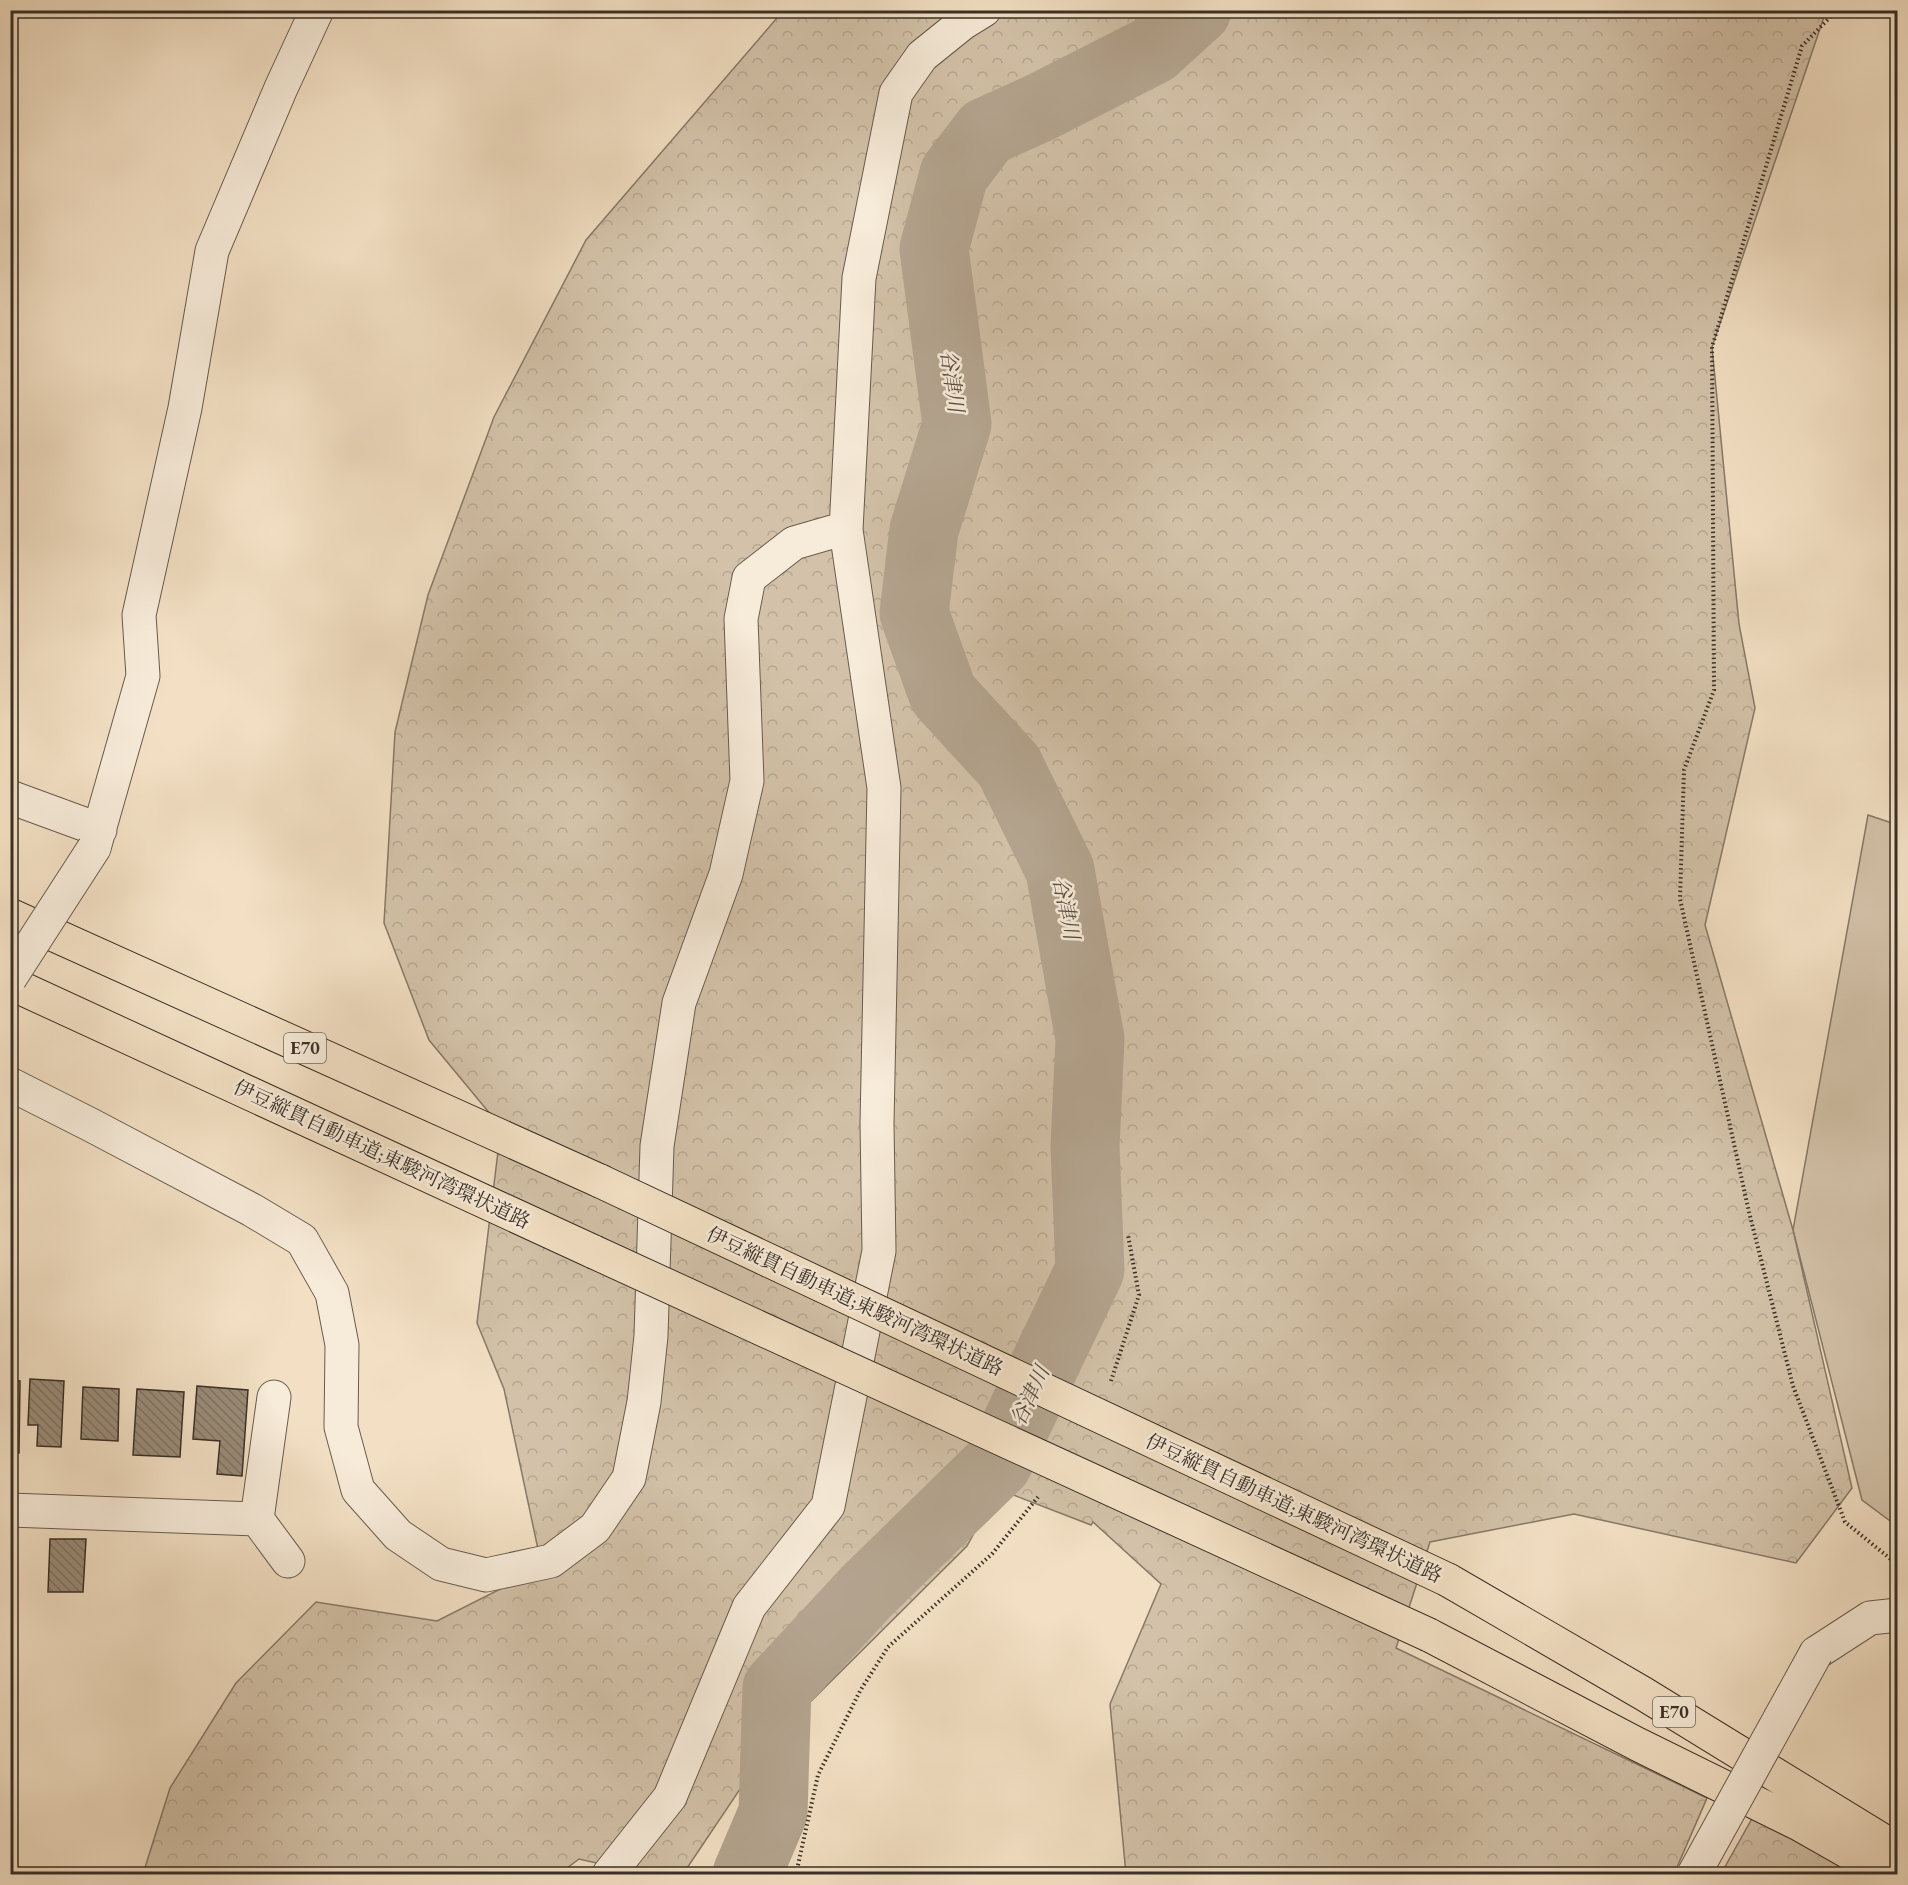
<svg xmlns="http://www.w3.org/2000/svg" width="1908" height="1885" font-family="'EB Garamond','Noto Serif JP',serif">
<style>
.grass{fill:#d3c2a9;stroke:#867968;stroke-width:1.5}
.forest{fill:url(#forest-crowns);stroke:#867968;stroke-width:1.5}
.lines{fill:none;stroke-linecap:round;stroke-linejoin:round}
.river{stroke:#b4a48f;stroke-width:69}
.building{fill:url(#building-back-hatch);stroke:#393027;stroke-width:1.5}
.street-casing{stroke:#685c4e;stroke-width:35}
.highway-casing{stroke:#393027;stroke-width:35}
.path{stroke:#393027;stroke-width:4;stroke-dasharray:1.5 3;stroke-linecap:butt}
.street{stroke:#f7ebd9;stroke-width:33}
.highway{stroke:#f3e0c4;stroke-width:33}
.street-bridge-casing{stroke:#685c4e;stroke-width:35;stroke-linecap:butt}
.highway-bridge-casing{stroke:#393027;stroke-width:35;stroke-linecap:butt}
.street-bridge{stroke:#f7ebd9;stroke-width:33}
.highway-bridge{stroke:#f3e0c4;stroke-width:33}
.labels{text-anchor:middle;stroke-width:5;stroke-linejoin:round;paint-order:stroke}
.shield{fill:#f7ebd9;stroke:#72685c;stroke-width:1.5}
.shield-label{font-size:18px;font-weight:bold;fill:#393027}
.street-label{font-size:20px;fill:#393027;stroke:#f7ebd9}
.water-label{font-size:21px;font-style:italic;fill:#584d41;stroke:#f7ebd9}
</style>
<defs>
<pattern id="forest-crowns" width="20" height="18" patternUnits="userSpaceOnUse" patternTransform="scale(1.5)"><rect width="20" height="18" fill="#d3c2a9"/><path d="M2 6a3 3 0 1 1 6 0M12 15a3 3 0 1 1 6 0" fill="none" stroke="#b6a791"/></pattern>
<pattern id="building-back-hatch" width="6" height="6" patternUnits="userSpaceOnUse" patternTransform="scale(1.5)"><rect width="6" height="6" fill="#9a8c79"/><path d="M-1 5l2 2M0 0l6 6M5-1l2 2" fill="none" stroke="#7f7363"/></pattern>
</defs>
<rect width="100%" height="100%" fill="#f3e0c4"/>
<filter id="stains"><feTurbulence type="fractalNoise" baseFrequency=".00333" numOctaves="4"/><feColorMatrix values="0 0 0 0 .2 0 0 0 0 .09 0 0 0 0 .02 0 0 0 .5 -.17"/></filter>
<radialGradient id="worn" r=".72"><stop offset=".6" stop-color="#630" stop-opacity="0"/><stop offset="1" stop-color="#630" stop-opacity=".3"/></radialGradient>
<!-- grass -->
<path class="grass" d="M1868,815L1898,825L1897,1526L1862,1500L1793,1230Z"/>
<!-- forest -->
<path class="forest" d="M783,11H1826L1712,347L1739,624L1755,708L1705,925L1793,1230L1852,1488L1796,1563L1574,1514L1430,1542L1396,1648L1707,1798L1674,1874H1126L1110,1704L1161,1584L1093,1522L1091,1525L998,1489L967,1546L775,1737L683,1874H645L579,1859L559,1874H143L170,1788L236,1683L316,1602L437,1621L542,1568L504,1389L477,1323L501,1127L429,1040L384,923L395,732L428,595L494,417L586,240Z
M1754,1815L1853,1874H1721Z"/>
<g class="lines">
<!-- river -->
<path class="river" d="M747,1874L773,1813L777,1688L866,1592L998,1463L1090,1270L1085,1146L1090,1039L1060,870L1009,766L943,694L914,613L924,530L957,424L934,249L954,174L986,132L1041,107L1153,50L1197,10"/>
</g>
<!-- building -->
<path class="building" d="M30,1379L64,1381L61,1447L37,1446L38,1425H28Z
M10,1380L20,1381L19,1453H10Z
M197,1386L248,1390L242,1476L217,1474L220,1441L193,1439Z
M83,1387L119,1389L118,1441L81,1439Z
M137,1389L184,1392L180,1457L133,1455Z
M50,1539H86L83,1592H48Z"/>
<g class="lines">
<!-- street casing -->
<g class="street-casing">
<path id="street" d="M10,797L100,830
M94,848L143,676L139,615L185,408L212,251L281,88L317,10
M10,1084L91,1125L252,1210L302,1240L332,1293L342,1345L341,1427L358,1490L398,1535L441,1564L486,1575L551,1561L595,1528L629,1478L644,1402L651,1336L657,1146L679,1003L726,874L747,781L741,619L749,578L794,543L832,532L846,530
M10,1510L257,1519L274,1397
M257,1519L288,1561
M1816,1653L1870,1618L1898,1615
M609,1874L670,1797L749,1607L828,1506L879,1251L877,1123L884,788L846,530L859,278L896,93L922,56L963,23L984,10"/>
</g>
<!-- highway casing -->
<g class="highway-casing">
<path id="highway" d="M10,915L600,1181
M10,983L594,1252
M1448,1580L1644,1694L1898,1850
M1429,1635L1637,1744L1799,1824L1887,1874"/>
</g>
<!-- path -->
<path class="path" d="M1837,10L1802,46L1712,347L1714,690L1684,770L1680,899L1749,1212L1793,1386L1845,1522L1898,1565
M1895,10L1898,12
M1111,1381L1139,1295L1128,1235
M796,1874L818,1775L860,1691L888,1647L992,1554L1038,1497"/>
<!-- street -->
<use href="#street" class="street"/>
<!-- highway -->
<use href="#highway" class="highway"/>
<!-- street-bridge casing -->
<g class="street-bridge-casing">
<path id="street-bridge" d="M10,978L94,848
M1694,1874L1816,1653"/>
</g>
<!-- highway-bridge casing -->
<g class="highway-bridge-casing">
<path id="highway-bridge" d="M600,1181L1448,1580
M594,1252L1429,1635"/>
</g>
<!-- street-bridge -->
<use href="#street-bridge" class="street-bridge"/>
<!-- highway-bridge -->
<use href="#highway-bridge" class="highway-bridge"/>
</g>
<g class="labels">
<!-- shield labels -->
<g class="shield">
<rect x="284" y="1033" width="42" height="30" rx="4.5"/>
<rect x="1653" y="1697" width="42" height="30" rx="4.5"/>
</g>
<g class="shield-label">
<text x="305" y="1054">E70</text>
<text x="1674" y="1718">E70</text>
</g>
<!-- street labels -->
<g class="street-label">
<text transform="translate(382 1154) rotate(25)" y="7">伊豆縦貫自動車道;東駿河湾環状道路</text>
<text transform="translate(855 1301) rotate(25)" y="7">伊豆縦貫自動車道;東駿河湾環状道路</text>
<text transform="translate(1294 1508) rotate(25)" y="7">伊豆縦貫自動車道;東駿河湾環状道路</text>
</g>
<!-- water labels -->
<g class="water-label">
<text transform="translate(952 381) rotate(82)" y="7">谷津川</text>
<text transform="translate(1066 908) rotate(79)" y="7">谷津川</text>
<text transform="translate(1030 1396) rotate(-65)" y="7">谷津川</text>
</g>
</g>
<!-- margin -->
<rect width="1908" height="1885" fill="none" stroke="#f3e0c4" stroke-width="36"/>
<rect x="12" y="12" width="1884" height="1861" fill="none" stroke="#393027" stroke-width="3"/>
<rect x="18" y="18" width="1872" height="1849" fill="none" stroke="#393027" stroke-width="1.5"/>
<rect width="100%" height="100%" filter="url(#stains)"/>
<rect width="100%" height="100%" fill="url(#worn)"/>
</svg>
